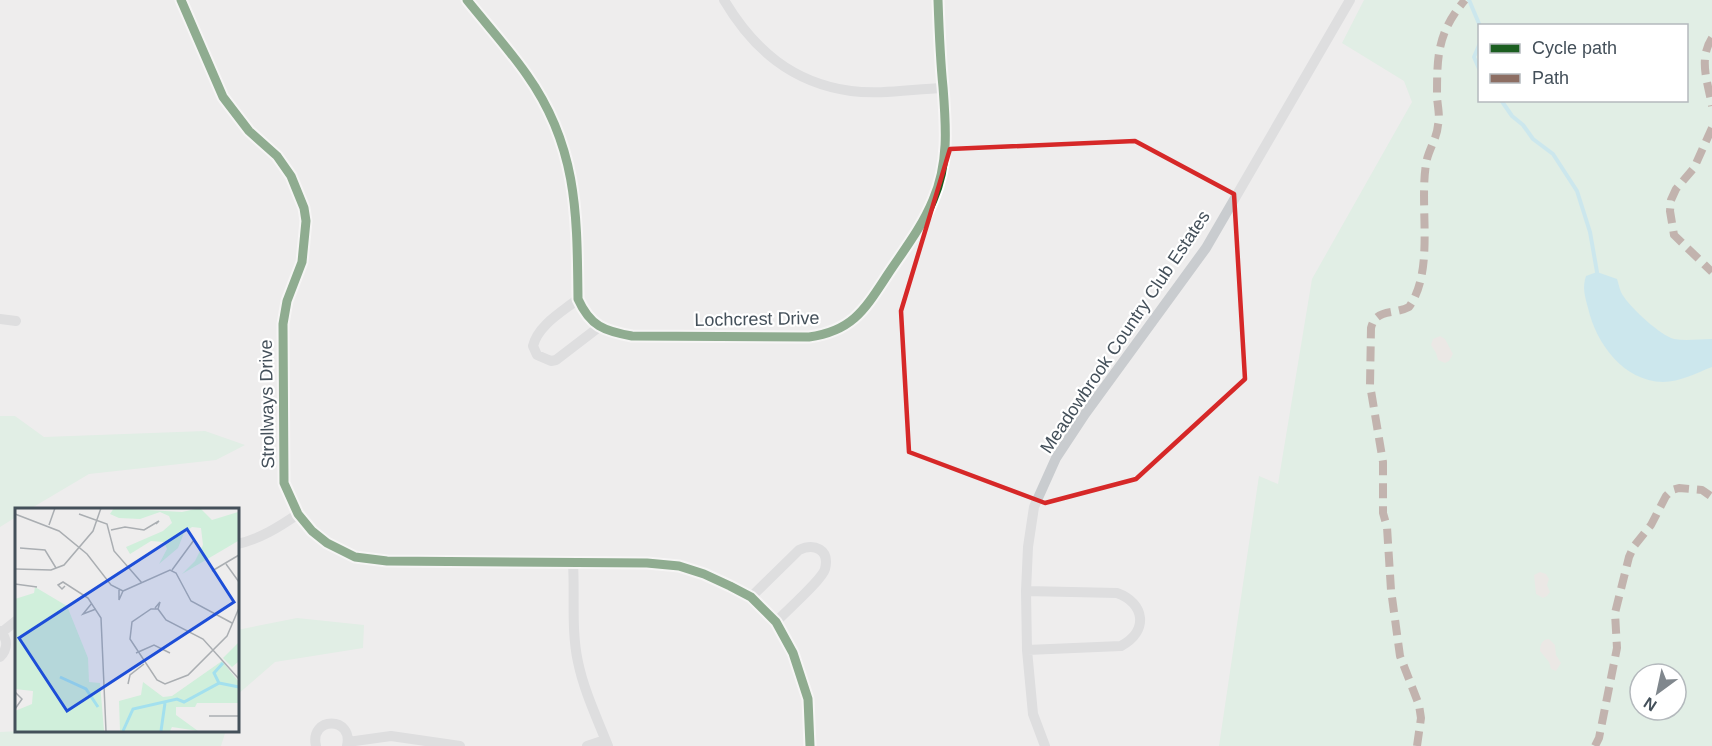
<svg xmlns="http://www.w3.org/2000/svg" width="1712" height="746" font-family="Arial,sans-serif">
<style>
.green{fill:#d0efdb;fill-rule:evenodd}
.sand{fill:#e6e3dc}
.water{fill:#a3e0ee}
.lines{fill:none;stroke-linecap:round;stroke-linejoin:round}
.stream{stroke:#a3e0ee;stroke-width:4}
.minor{stroke:#c9cccf;stroke-width:10}
.quiet{stroke:#8d6e63;stroke-width:8;stroke-dasharray:15 8;stroke-linecap:butt}
.cycleway-casing{stroke:#fff;stroke-width:13}
.cycleway{stroke:#1b5e20;stroke-width:9}
.marked{fill:none;stroke:#d62828;stroke-width:4.5;stroke-linejoin:round}
.labels{text-anchor:middle;stroke-width:4.5;stroke-linejoin:round;paint-order:stroke}
.street-label{font-size:18px;fill:#44505a;stroke:#fff}
.inset-river{fill:none;stroke:#a3e0ee;stroke-width:3}
.inset-road{fill:none;stroke:#aaaeb2;stroke-width:1.5}
.view{fill:#1d4ed8;fill-opacity:0.15;stroke:#1d4ed8;stroke-width:3}
.inset-edge{fill:none;stroke:#44505a;stroke-width:3}
</style>
<rect width="100%" height="100%" fill="#eeeded"/>
<!-- green -->
<path class="green" d="M1364,0H1712V746H1219L1259,476L1278,484L1312,279L1412,102L1404,81L1342,43ZM1480,26H1686V100H1480ZM1640,674H1676V710H1640Z
M0,416H15L44,437L205,431L245,445L216,460L89,474L30,509H16V517L0,527Z
M297,618L364,625L363,648L275,662L237,695V630Z
M40,730H226L221,746H0V732Z"/>
<!-- sand -->
<path class="sand" d="M1440,336L1445,339L1453,354L1449,361L1445,363L1438,360L1436,353L1431,345L1433,339Z
M1540,572L1546,574L1549,579L1547,585L1550,592L1547,596L1543,598L1536,594L1534,575Z
M1549,639L1555,645L1556,655L1561,663L1556,671L1551,669L1549,662L1540,651C1540,645 1542,639 1549,639Z"/>
<!-- water -->
<path class="water" d="M1597,272L1617,279C1619,285 1620,292 1624,297C1632,309 1660,335 1674,339C1686,341 1700,339 1712,339V367C1696,373 1680,382 1663,382C1623,381 1596,343 1588,308C1585,296 1582,288 1586,276Z"/>
<g class="lines">
<!-- stream -->
<path class="stream" d="M1469,0L1480,26
M1480,43L1474,57L1480,71
M1501,100L1512,116L1523,125L1533,139L1553,154L1577,191L1590,232L1597,272"/>
<!-- minor -->
<path class="minor" d="M181,0L223,97L249,131L277,156L291,176L304,208L306,221L302,262L287,301L283,324L284,483L298,514L312,531L327,543L355,557L387,561L647,563L679,566L704,574L730,586L751,597L776,622L793,653L808,699L810,746
M467,0C487,25 509,49 527,75C578,147 577,215 578,299C590,326 604,331 632,336L809,337C853,331 865,309 888,274C904,250 922,227 933,200C949,163 946,126 943,87C940,58 939,29 938,0
M724,0C753,49 792,83 851,91C880,95 913,89 943,88
M578,299C562,312 538,325 533,346L537,355L551,361L556,360L599,327
M0,319L16,321
M237,544C260,539 279,527 298,514
M573,563C575,595 571,630 578,662C584,691 597,718 608,746
M1026,591L1117,593C1145,603 1149,631 1121,646L1027,650
M751,597L799,550C814,543 830,549 825,569C822,580 785,612 776,622
M0,631C8,639 8,649 0,657
M2,632L16,621
M348,742L391,736L460,746
M316,746C309,716 354,716 347,746
M587,746L605,740
M1045,746L1033,714L1027,650L1026,591L1028,547L1034,507L1056,458L1085,414L1206,248L1350,0"/>
<!-- quiet -->
<path class="quiet" d="M1712,38C1698,60 1708,82 1712,106
M1712,128L1694,168L1676,189L1671,200L1670,211L1674,235L1712,272
M1417,746L1421,718L1419,705L1400,656L1391,590L1387,527L1383,513V462L1370,385L1371,328C1376,308 1394,315 1409,307C1435,270 1419,208 1426,164C1428,150 1437,139 1438,125C1440,117 1438,107 1437,98C1437,56 1437,33 1465,0
M1595,746L1599,738L1617,648L1615,613L1629,557L1634,546L1651,525L1666,496L1672,490L1679,488L1702,490L1712,497"/>
<!-- cycleway casing -->
<g class="cycleway-casing">
<path id="cycleway" d="M181,0L223,97L249,131L277,156L291,176L304,208L306,221L302,262L287,301L283,324L284,483L298,514L312,531L327,543L355,557L387,561L647,563L679,566L704,574L730,586L751,597L776,622L793,653L808,699L810,746
M467,0C487,25 509,49 527,75C578,147 577,215 578,299C590,326 604,331 632,336L809,337C853,331 865,309 888,274C904,250 922,227 933,200C949,163 946,126 943,87C940,58 939,29 938,0"/>
</g>
<!-- cycleway -->
<use href="#cycleway" class="cycleway"/>
</g>
<!-- marked area -->
<path d="M0 0H1712V746H0ZM1135,141L1234,194L1245,379L1136,479L1045,503L909,452L901,311L950,149Z" fill="#eeeded" fill-opacity=".55" fill-rule="evenodd"/>
<path class="marked" d="M1135,141L1234,194L1245,379L1136,479L1045,503L909,452L901,311L950,149Z"/>
<g class="labels">
<!-- street labels -->
<g class="street-label">
<text transform="translate(757 319) rotate(-1)" y="6">Lochcrest Drive</text>
<text transform="translate(1125 332) rotate(-56)" y="6">Meadowbrook Country Club Estates</text>
<text transform="translate(267 404) rotate(-91)" y="6">Strollways Drive</text>
</g>
</g>
<!-- overview -->
<g transform="translate(15 508)">
<rect width="224" height="224" fill="#eeeded"/>
<path d="M99,0L167,4L185,0L197,12L223,4V33L167,66L180,53L188,37L186,20L177,19L169,25L163,40L144,56L152,41L149,34L136,33L115,46L111,39L148,23L157,15L154,8L145,4L125,11L104,10L95,6ZM20,79L52,98L73,150L74,174L85,175L89,223H0V203L17,196L18,183L0,181V91L19,85ZM223,135V154L217,159L208,150ZM207,153L223,173V195H182L180,199H161V207L183,223L157,219L155,223H105L104,193L126,187L128,174L148,189L157,188Z" fill="#d0efdb"/>
<path class="inset-river" d="M45,169L71,181L83,199M204,175L224,179M108,223L118,201L162,191L169,194L204,175L199,165L208,155M146,223L150,195"/>
<path class="inset-road" d="M0,6L44,23L72,46L96,77L108,83M64,6L92,16L99,43L127,75M34,17L40,0M96,22L110,19L129,22L144,13L141,16M5,40L30,42L41,60M211,56L224,74M113,60L138,43M0,61L36,62L49,57L78,23L86,0M157,62L179,32M197,63L224,47M0,76L22,79M50,78L47,81L43,77L48,74L73,90L86,110L91,223M104,82V92L108,83M108,83L155,62L161,65L176,93L217,115M77,95L68,106L81,101M140,100L145,94L143,101L151,112L188,131L224,171M143,101H136L117,114L115,131L142,172L150,176L173,167L212,128L224,100M121,145L139,137L155,145M113,176L115,167L129,156M0,184L7,191L0,201M194,208H224"/>
<path class="view" d="M172,21L219,94L52,203L4,130Z"/>
<rect width="224" height="224" class="inset-edge"/>
</g>
<!-- legend -->
<rect x="1478" y="24" width="210" height="78" fill="#ffffff" stroke="#b4b9bd" stroke-width="1.5"/>
<rect x="1490" y="44" width="30" height="9" fill="#1b5e20" stroke="#b4b9bd" stroke-width="1.5"/>
<text x="1532" y="54" font-size="18" fill="#44505a">Cycle path</text>
<rect x="1490" y="74" width="30" height="9" fill="#8d6e63" stroke="#b4b9bd" stroke-width="1.5"/>
<text x="1532" y="84" font-size="18" fill="#44505a">Path</text>
<!-- north arrow -->
<g transform="translate(1658 692) rotate(213)"><circle r="28" fill="#ffffff" stroke="#b4b9bd" stroke-width="1.5"/>
<path d="M0-4.5L10 22L0 15L-10 22Z" fill="#80878d"/>
<text y="-9" font-size="16" font-weight="bold" text-anchor="middle" fill="#44505a">N</text>
</g>
</svg>
